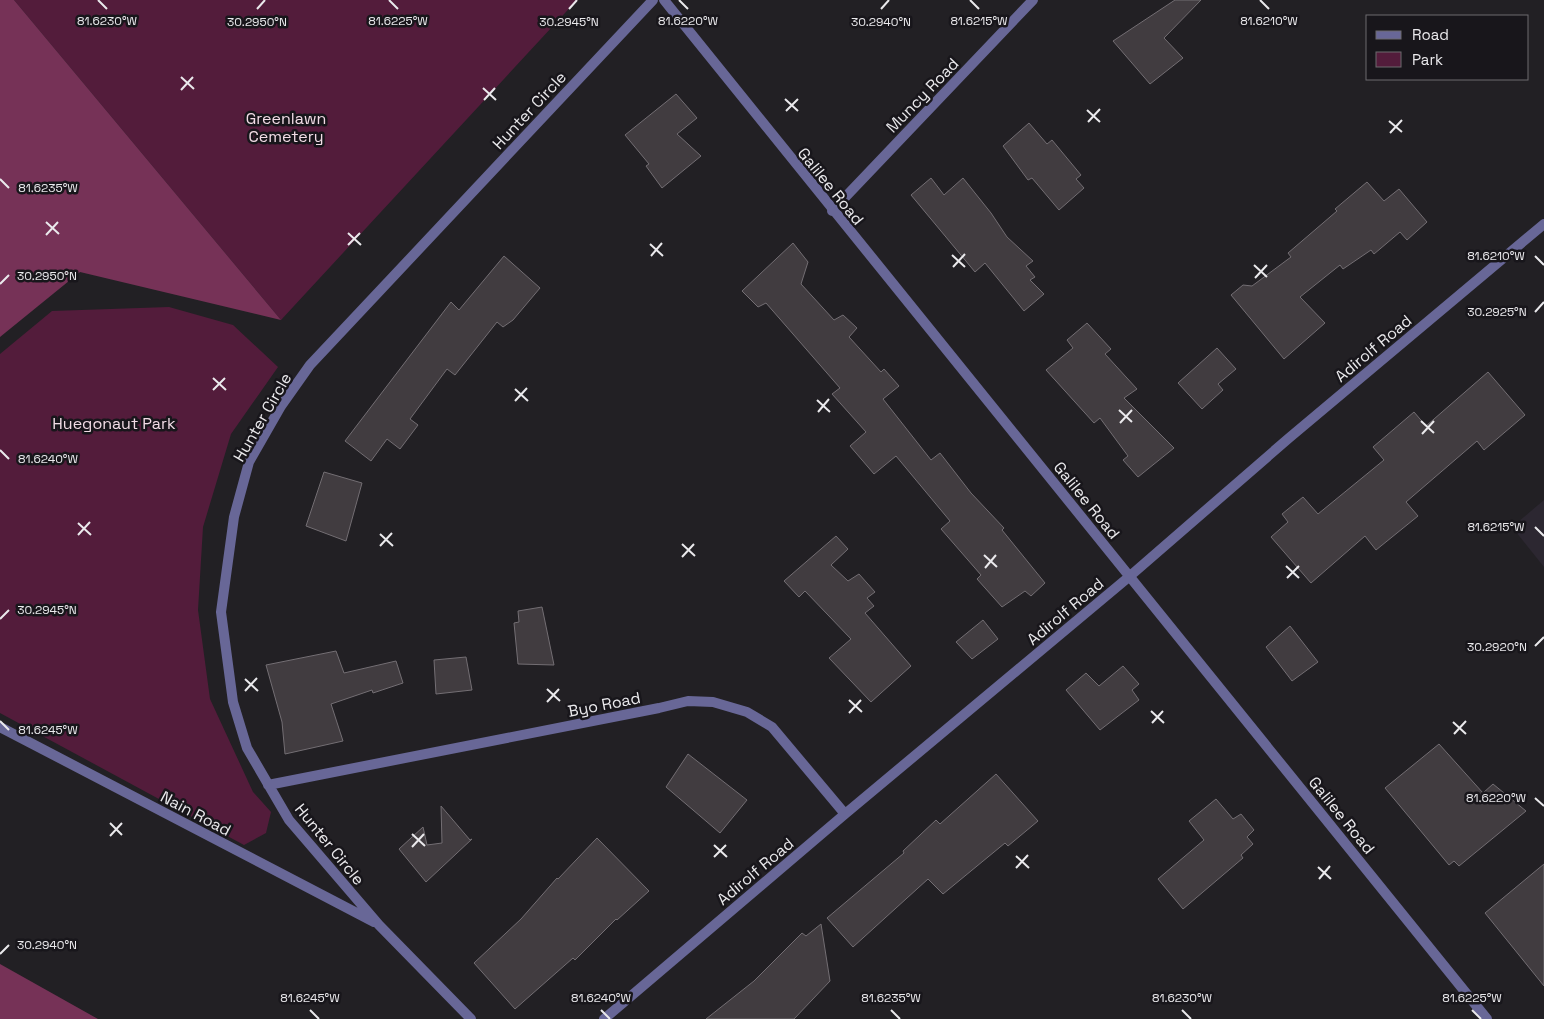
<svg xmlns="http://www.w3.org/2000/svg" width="1544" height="1019" font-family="'Space Grotesk',sans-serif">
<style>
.built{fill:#2c2731}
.green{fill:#531c3b}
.forest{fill:#763257}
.building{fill:#413c40;stroke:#736e73}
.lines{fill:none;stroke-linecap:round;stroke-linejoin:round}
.street{stroke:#686797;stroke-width:10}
.ticks{fill:none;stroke:#eae9ec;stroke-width:2}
.labels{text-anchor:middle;stroke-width:5;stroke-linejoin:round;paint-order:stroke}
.street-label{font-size:16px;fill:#eae9ec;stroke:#18161b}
.park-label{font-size:16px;fill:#f2dce6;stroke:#18161b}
.ticks-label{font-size:12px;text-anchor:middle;fill:#eae9ec;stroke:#18161b;stroke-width:5;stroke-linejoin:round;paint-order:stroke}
</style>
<rect width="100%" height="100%" fill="#222024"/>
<!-- built -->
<path class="built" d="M1544,500V567L1512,527Z"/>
<!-- green -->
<path class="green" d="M14,0H577L281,320Z
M169,307L233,325L278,367L231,434L203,527L198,610L210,699L253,792L271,812L266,833L244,845L0,713V354L52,311Z"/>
<!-- forest -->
<path class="forest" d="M0,0H14L281,320L80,272L0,337Z
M0,964L98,1019H0Z"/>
<!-- building -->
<path class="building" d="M1175,0H1201L1164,38L1183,58L1150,84L1113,41Z
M676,94L697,118L677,134L701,156L662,188L646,166L649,164L625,135Z
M1029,123L1047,144L1052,140L1081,175L1076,179L1084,188L1059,210L1032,178L1028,180L1003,146Z
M931,178L944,195L963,178L991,213L1007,237L1033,261L1026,266L1035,277L1030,280L1044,294L1024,311L985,263L975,272L911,195Z
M1367,182L1384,201L1399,189L1427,222L1407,240L1400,232L1374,254L1371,250L1343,269L1340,265L1300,297L1325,323L1284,359L1231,295L1243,285L1252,286L1291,257L1288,253L1337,211L1335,209Z
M793,243L808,262L801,284L834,320L843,315L857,328L849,337L881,372L884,369L899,386L883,399L931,460L940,453L971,493L1004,528L1002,530L1045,583L1031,596L1025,591L1002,607L977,579L981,575L941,529L950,521L896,456L874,474L850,446L866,432L832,394L840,388L766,303L758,307L742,291Z
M504,256L540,288L513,320L503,327L497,322L455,375L447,369L410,419L418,425L400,449L387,439L371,461L345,441L451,302L459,310Z
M1087,323L1111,349L1105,354L1137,389L1124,398L1174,448L1138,477L1123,460L1128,456L1100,418L1094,423L1046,370L1073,348L1067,340Z
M1217,348L1236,369L1218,384L1223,390L1202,409L1178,383Z
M1488,372L1525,415L1484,450L1477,441L1406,502L1418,516L1376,550L1365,536L1311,583L1271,537L1288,522L1282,514L1303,497L1318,514L1384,460L1373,447L1414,412L1426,426Z
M324,472L362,483L346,541L306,526Z
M836,536L848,549L831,565L848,581L859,574L875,592L867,598L874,606L865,613L911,666L871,702L829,658L851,639L805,591L799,597L784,581Z
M542,607L554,665L518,664L514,623L519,622L518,611Z
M983,620L998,639L972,659L956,642Z
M1290,626L1318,662L1292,681L1266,647Z
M336,651L344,673L396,661L403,683L373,693L372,690L331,704L343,741L285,754L282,722L266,665Z
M466,657L472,690L436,694L434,660Z
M1123,666L1139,684L1132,690L1139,700L1100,730L1066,690L1086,673L1099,686Z
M1439,744L1483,793L1493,784L1526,811L1459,866L1454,861L1449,865L1385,788Z
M688,754L747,800L720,833L666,787Z
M996,774L1038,821L1008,846L1005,843L943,894L928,879L853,947L827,918L904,853L903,851L936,820L940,824Z
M1216,799L1233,819L1241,814L1254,830L1247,837L1253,844L1241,855L1243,858L1183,909L1158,879L1204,840L1189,821Z
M441,806L470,840L472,839L426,882L399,849L423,827L427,845L442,843Z
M597,838L649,891L617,920L616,919L575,960L573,958L515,1009L474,963L521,919L557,878L558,879Z
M1544,864V986L1485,913Z
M821,924L830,981L794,1019H706L754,981L802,933L806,936Z"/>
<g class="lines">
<!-- street -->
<path class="street" d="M664,0C936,341 1213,678 1487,1019
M832,211L1033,0
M0,727L374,922
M268,785L659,708L688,701L713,702L747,712L772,727L845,814
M471,1019L379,925L289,820L247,748L233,702L221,612L234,517L249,462L281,406L310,365L653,0
M604,1019L845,814L1130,576L1289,438L1544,224"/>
</g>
<!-- ticks -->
<path class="ticks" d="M98,0L107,9M389,0L398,9M679,0L688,9M970,0L979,9M1260,0L1269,9M257,9L265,0M569,9L577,0M881,9L889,0M181,77L194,89M483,88L496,100M181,90L193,77M785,99L798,111M484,100L495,88M1087,110L1100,122M786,111L798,99M1389,121L1402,132M1088,122L1100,109M1390,133L1402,120M0,179L9,188M46,222L59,234M348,233L361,245M46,235L58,222M650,244L663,256M348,245L360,233M952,255L965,267M651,256L662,243M1535,256L1544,265M1254,265L1267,277M953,267L965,254M1255,278L1267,265M0,284L9,275M1535,312L1544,302M213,378L226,390M515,389L528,401M213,390L225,378M817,400L830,412M515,401L527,388M1119,410L1132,422M818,412L829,399M1421,421L1434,433M1120,423L1132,410M1422,434L1434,421M0,450L9,459M78,523L91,535M1535,527L1544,536M380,534L393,546M78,535L90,522M682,544L695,556M380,546L392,533M984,555L997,567M682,557L694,544M1286,566L1299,578M985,568L996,555M1287,578L1299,566M0,619L9,610M1535,646L1544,637M245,679L258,691M547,689L560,701M245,691L257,678M849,700L862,712M547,702L559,689M1151,711L1164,723M849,713L861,700M0,721L9,730M1453,722L1466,734M1152,723L1163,711M1454,734L1466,721M1535,798L1544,806M110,823L122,835M412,834L425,846M110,836L122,823M714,845L727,857M412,847L424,834M1016,856L1029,868M714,857L726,845M1318,867L1331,879M1016,868L1028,855M1319,879L1330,866M0,954L9,945M310,1010L319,1019M601,1010L610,1019M891,1010L900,1019M1182,1010L1191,1019M1472,1010L1481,1019"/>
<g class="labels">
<!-- street labels -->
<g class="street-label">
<text transform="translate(922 95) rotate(-46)" y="6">Muncy Road</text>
<text transform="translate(529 110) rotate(-47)" y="6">Hunter Circle</text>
<text transform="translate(831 186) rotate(51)" y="6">Galilee Road</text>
<text transform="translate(1373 348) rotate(-40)" y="6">Adirolf Road</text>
<text transform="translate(262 417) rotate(-60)" y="6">Hunter Circle</text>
<text transform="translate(1087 500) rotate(51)" y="6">Galilee Road</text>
<text transform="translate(1065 611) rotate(-40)" y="6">Adirolf Road</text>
<text transform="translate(604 704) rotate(-11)" y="6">Byo Road</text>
<text transform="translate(196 813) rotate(28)" y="6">Nain Road</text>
<text transform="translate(1342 815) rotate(51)" y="6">Galilee Road</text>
<text transform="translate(330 844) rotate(51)" y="6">Hunter Circle</text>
<text transform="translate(755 871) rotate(-40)" y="6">Adirolf Road</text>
</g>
<!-- park labels -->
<g class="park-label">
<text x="286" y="124">Greenlawn<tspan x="286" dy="18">Cemetery</tspan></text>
<text x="114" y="429">Huegonaut Park</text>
</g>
</g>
<g class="ticks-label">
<text x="107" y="25">81.6230°W</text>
<text x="398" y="25">81.6225°W</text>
<text x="688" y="25">81.6220°W</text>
<text x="979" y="25">81.6215°W</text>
<text x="1269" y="25">81.6210°W</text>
<text x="257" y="26">30.2950°N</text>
<text x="569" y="26">30.2945°N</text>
<text x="881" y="26">30.2940°N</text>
<text x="48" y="192">81.6235°W</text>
<text x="1496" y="260">81.6210°W</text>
<text x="47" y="280">30.2950°N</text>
<text x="1497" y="316">30.2925°N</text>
<text x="48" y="463">81.6240°W</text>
<text x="1496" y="531">81.6215°W</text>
<text x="47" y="614">30.2945°N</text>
<text x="1497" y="651">30.2920°N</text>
<text x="48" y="734">81.6245°W</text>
<text x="1496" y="802">81.6220°W</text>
<text x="47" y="949">30.2940°N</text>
<text x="310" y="1002">81.6245°W</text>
<text x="601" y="1002">81.6240°W</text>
<text x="891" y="1002">81.6235°W</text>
<text x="1182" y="1002">81.6230°W</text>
<text x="1472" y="1002">81.6225°W</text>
</g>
<!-- legend -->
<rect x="1366" y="15" width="162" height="65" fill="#18161b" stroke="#6c6a6f"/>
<rect x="1376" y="31" width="25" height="8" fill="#686797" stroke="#6c6a6f"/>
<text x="1412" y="40" font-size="15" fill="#eae9ec">Road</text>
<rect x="1376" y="52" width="25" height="15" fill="#531c3b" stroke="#6c6a6f"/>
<text x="1412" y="65" font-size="15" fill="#eae9ec">Park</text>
</svg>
